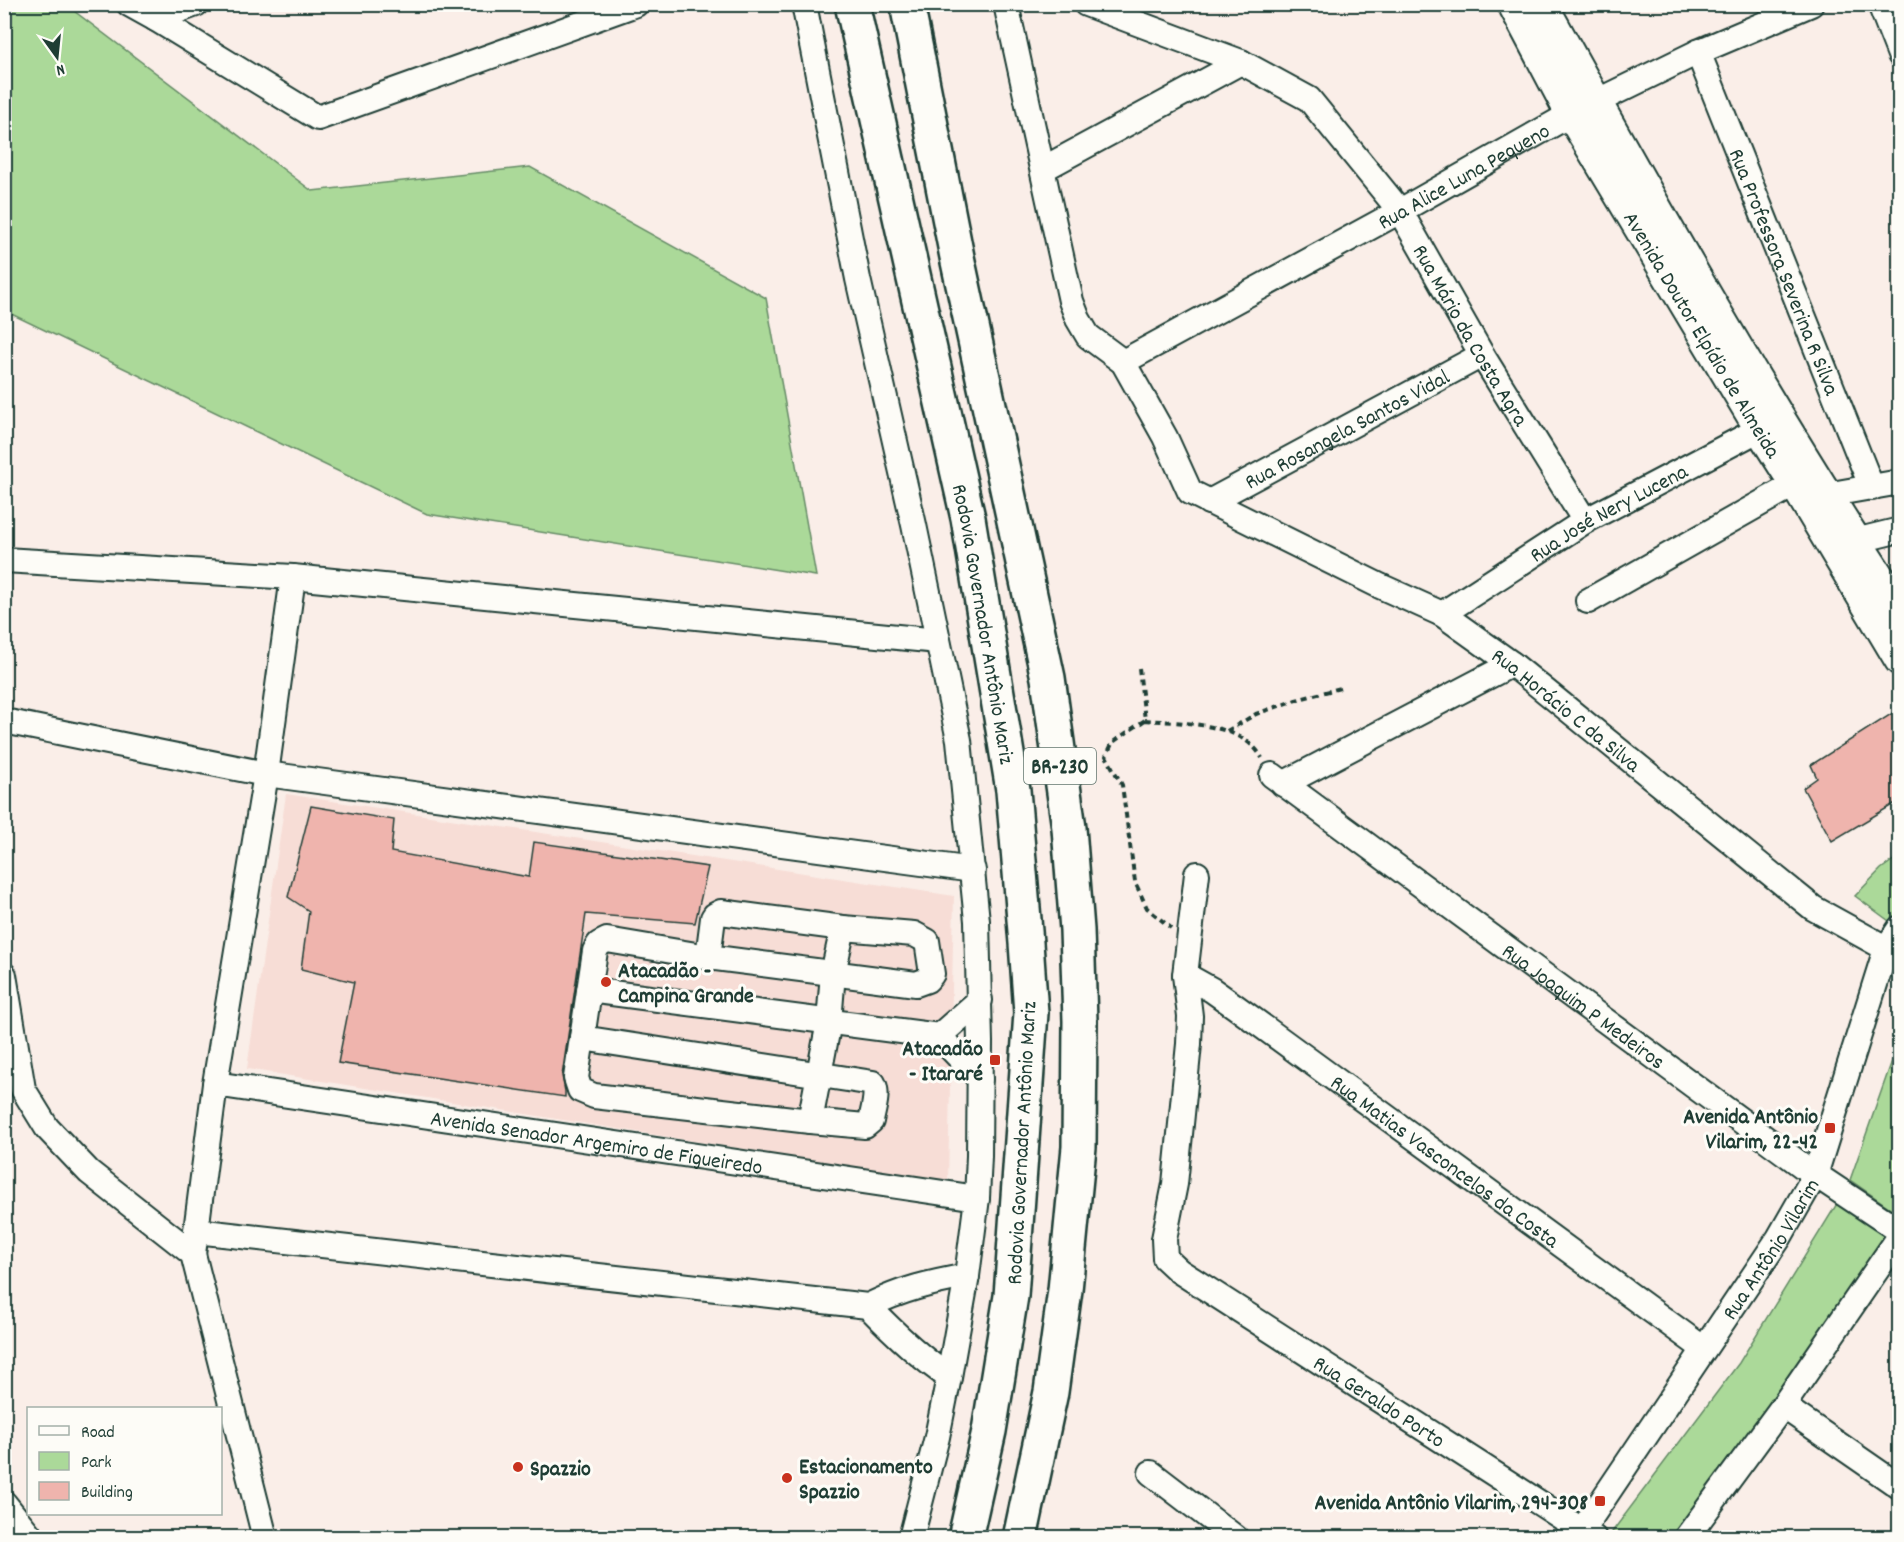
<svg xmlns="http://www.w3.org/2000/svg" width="1904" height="1542" font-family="Dekko,sans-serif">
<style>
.built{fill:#f7ddd6}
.green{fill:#abd999;stroke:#658b66;stroke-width:1.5}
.building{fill:#efb4ad;stroke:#1f3d34;stroke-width:1.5}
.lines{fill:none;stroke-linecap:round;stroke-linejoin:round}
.minor-casing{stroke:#1f3d34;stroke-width:28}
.major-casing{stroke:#1f3d34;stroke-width:34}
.highway-casing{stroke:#1f3d34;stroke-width:38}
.path{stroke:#1f3d34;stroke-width:4;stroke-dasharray:6 4.5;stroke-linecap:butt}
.minor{stroke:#fdfcf7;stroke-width:24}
.major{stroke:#fdfcf7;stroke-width:30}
.highway{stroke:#fdfcf7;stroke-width:33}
.poi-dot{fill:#c8321e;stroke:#fdfcf7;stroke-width:2}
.labels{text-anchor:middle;stroke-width:6;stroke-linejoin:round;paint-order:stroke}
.shield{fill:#fdfcf7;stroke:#62766e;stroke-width:1.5}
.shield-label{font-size:21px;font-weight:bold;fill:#1f3d34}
.street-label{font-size:22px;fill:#1f3d34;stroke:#fdfcf7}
.poi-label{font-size:22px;font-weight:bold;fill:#1f3d34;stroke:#fdfcf7;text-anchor:start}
</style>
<rect width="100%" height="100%" fill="#faeee8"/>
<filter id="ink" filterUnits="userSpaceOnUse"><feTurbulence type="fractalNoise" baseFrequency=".0167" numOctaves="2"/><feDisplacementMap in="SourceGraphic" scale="12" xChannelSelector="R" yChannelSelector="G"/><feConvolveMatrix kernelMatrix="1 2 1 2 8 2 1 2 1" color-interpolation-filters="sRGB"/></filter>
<g filter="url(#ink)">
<!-- built -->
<path class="built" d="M286,794L954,896L948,1182L247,1069Z"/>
<!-- green -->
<path class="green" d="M4,5H66L312,191L530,167L766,298L816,576L427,514L5,311Z
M1899,856L1900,921L1896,926L1855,896L1881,869Z
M1899,1041L1900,1214H1899L1850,1180Z
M1838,1202L1889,1239L1678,1537H1621L1612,1532L1739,1363Z"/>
<!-- building -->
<path class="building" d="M1899,709V801L1832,841L1803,788L1817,778L1811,765Z
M311,806L394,820L391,852L529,877L534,842L708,867L695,923L586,914L562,1076L565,1091V1097L338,1063L354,982L301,969L309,911L288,897Z"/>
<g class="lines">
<!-- minor casing -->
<g class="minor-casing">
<g id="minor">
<path d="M129,4L156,19L318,118L636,4"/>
<path d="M804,4L858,279L914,525L959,740L977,921L980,1042L979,1156L977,1198L967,1276L949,1377L937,1437L911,1538"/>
<path id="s1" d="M1006,4L1071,301L1078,319L1088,336L1123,362L1165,437L1190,492L1380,586L1442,614L1512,664L1813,908L1900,956"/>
<path id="s2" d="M1086,4L1241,62L1309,99L1400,211L1482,355L1585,521"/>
<path d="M1880,4L1900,55"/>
<path d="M156,19L196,4"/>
<path id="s3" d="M1698,52L1872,488"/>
<path d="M1043,169L1241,62"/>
<path id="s4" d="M1123,362L1400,211L1571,114L1698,52L1811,4"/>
<path d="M1826,495L1900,482"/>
<path id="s5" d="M1209,502L1482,355"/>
<path d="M1842,547L1855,541L1900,530"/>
<path d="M4,560L293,577L938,641"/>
<path d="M1588,601L1795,484"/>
<path id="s6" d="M1442,614L1585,521L1775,421"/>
<path d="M4,721L266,774L973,870"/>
<path id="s7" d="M1272,775L1804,1167L1900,1231"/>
<path d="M1283,784L1512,664"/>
<path id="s8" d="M1197,874L1185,975L1190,1016L1189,1044L1175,1184L1164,1239L1165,1258L1179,1271L1594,1538"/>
<path d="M708,957L713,918L715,915L721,912L843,928L914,934L927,941L932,974L927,980L916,984L708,957L607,940L599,944L595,951L576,1078L580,1090L594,1096L810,1121"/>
<path d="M4,975L23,1089L47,1128L89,1172L193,1254L265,1538"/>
<path id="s9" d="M1185,975L1212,990L1236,1007L1704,1349"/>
<path d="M589,990L939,1036L980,1079"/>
<path d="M939,1036L980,1000"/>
<path d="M582,1038L873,1083C879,1093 873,1110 871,1121L865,1126L810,1121L829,1022L833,973L843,928"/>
<path id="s10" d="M215,1084L977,1198"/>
<path d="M196,1231L868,1306C903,1289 929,1283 967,1276"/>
<path d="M193,1254L215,1084L266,774L293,577"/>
<path d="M868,1306C893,1332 919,1357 949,1377"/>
<path d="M1783,1406L1900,1487"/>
<path d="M1151,1473L1236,1538"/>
<path d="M4,1503L32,1538"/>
<path id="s11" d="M1577,1538L1779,1238L1815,1175L1886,949L1900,928"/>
<path d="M1686,1538L1783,1406L1900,1236"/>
</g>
</g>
<!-- major casing -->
<g class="major-casing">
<g id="major">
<path id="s12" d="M1513,4L1571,114L1760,429L1795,484L1900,660"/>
<path d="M1542,4C1655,209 1771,413 1900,609"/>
</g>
</g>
<!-- highway casing -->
<g class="highway-casing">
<g id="highway">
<path id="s13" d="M852,4L968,518L1013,790L1026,943L1031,1013L1011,1296L989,1431L965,1538"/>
<path d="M907,4L957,257L1048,678L1069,828L1077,930L1080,1021L1079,1147L1065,1290L1051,1392L1020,1538"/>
</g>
</g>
<!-- path -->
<path class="path" d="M1139,668L1145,720L1113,742L1106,756L1122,785L1135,882L1147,908L1171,928
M1145,720C1182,723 1242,722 1262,758
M1227,731L1256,714L1296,700L1344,687"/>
<!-- minor -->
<use href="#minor" class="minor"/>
<!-- major -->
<use href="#major" class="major"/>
<!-- highway -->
<use href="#highway" class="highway"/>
</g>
</g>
<!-- markers -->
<g class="poi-dot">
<circle cx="606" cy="982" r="6"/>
<rect x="989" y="1054" width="12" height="12" rx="3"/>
<rect x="1824" y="1122" width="12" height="12" rx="3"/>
<circle cx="518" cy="1467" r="6"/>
<circle cx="787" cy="1478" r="6"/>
<rect x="1594" y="1495" width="12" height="12" rx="3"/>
</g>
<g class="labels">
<!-- shield labels -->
<rect class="shield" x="1024" y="748" width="72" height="36" rx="4.5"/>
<g class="shield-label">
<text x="1060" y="773">BR-230</text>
</g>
<!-- street labels -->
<g class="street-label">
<text dy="8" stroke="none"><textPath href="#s4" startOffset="388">Rua Alice Luna Pequeno</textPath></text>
<text dy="8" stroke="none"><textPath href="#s3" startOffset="236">Rua Professora Severina R Silva</textPath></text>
<text dy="8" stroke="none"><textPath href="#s2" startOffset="530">Rua Mário da Costa Agra</textPath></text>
<text dy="8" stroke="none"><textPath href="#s12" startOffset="381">Avenida Doutor Elpídio de Almeida</textPath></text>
<text dy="8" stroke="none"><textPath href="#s5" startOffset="156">Rua Rosangela Santos Vidal</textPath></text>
<text dy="8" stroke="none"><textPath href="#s6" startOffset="195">Rua José Nery Lucena</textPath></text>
<text dy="8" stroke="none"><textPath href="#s13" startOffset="634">Rodovia Governador Antônio Mariz</textPath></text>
<text dy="8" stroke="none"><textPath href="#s1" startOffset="970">Rua Horácio C da Silva</textPath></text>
<text dy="8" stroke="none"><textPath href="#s7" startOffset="388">Rua Joaquim P Medeiros</textPath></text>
<text dy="8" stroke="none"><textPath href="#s10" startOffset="386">Avenida Senador Argemiro de Figueiredo</textPath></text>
<text transform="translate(1020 1143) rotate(-87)" y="8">Rodovia Governador Antônio Mariz</text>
<text dy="8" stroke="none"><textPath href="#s9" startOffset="320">Rua Matias Vasconcelos da Costa</textPath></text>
<text dy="8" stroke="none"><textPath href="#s11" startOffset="348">Rua Antônio Vilarim</textPath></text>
<text dy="8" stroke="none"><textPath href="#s8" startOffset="645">Rua Geraldo Porto</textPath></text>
</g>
<!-- poi labels -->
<g class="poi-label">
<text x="618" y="977">Atacadão -<tspan x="618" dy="25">Campina Grande</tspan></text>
<text x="983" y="1055" text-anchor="end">Atacadão<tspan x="983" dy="25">- Itararé</tspan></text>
<text x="1818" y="1123" text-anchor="end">Avenida Antônio<tspan x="1818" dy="25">Vilarim, 22-42</tspan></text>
<text x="799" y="1473">Estacionamento<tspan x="799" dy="25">Spazzio</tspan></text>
<text x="530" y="1475">Spazzio</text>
<text x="1588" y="1509" text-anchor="end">Avenida Antônio Vilarim, 294-308</text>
</g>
</g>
<!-- margin -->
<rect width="1904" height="1542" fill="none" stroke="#fdfcf7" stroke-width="24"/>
<rect x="12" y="12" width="1880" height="1518" fill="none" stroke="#1f3d34" stroke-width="2" filter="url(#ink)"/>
<!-- legend -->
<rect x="27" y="1407" width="195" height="108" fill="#fdfcf7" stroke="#a4b0a9" stroke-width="1.5"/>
<rect x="39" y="1426" width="30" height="9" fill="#fdfcf7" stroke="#a4b0a9" stroke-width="1.5"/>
<text x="81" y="1437" font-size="18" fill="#1f3d34">Road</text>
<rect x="39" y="1452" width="30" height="18" fill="#abd999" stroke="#a4b0a9" stroke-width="1.5"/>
<text x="81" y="1467" font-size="18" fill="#1f3d34">Park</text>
<rect x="39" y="1482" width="30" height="18" fill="#efb4ad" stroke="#a4b0a9" stroke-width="1.5"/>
<text x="81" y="1497" font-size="18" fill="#1f3d34">Building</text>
<!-- north arrow -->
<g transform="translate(57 57) rotate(165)" stroke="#fdfcf7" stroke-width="4.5" paint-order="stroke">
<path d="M0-4.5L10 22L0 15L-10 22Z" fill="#1f3d34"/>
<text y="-9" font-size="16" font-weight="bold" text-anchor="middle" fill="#1f3d34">N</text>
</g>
</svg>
